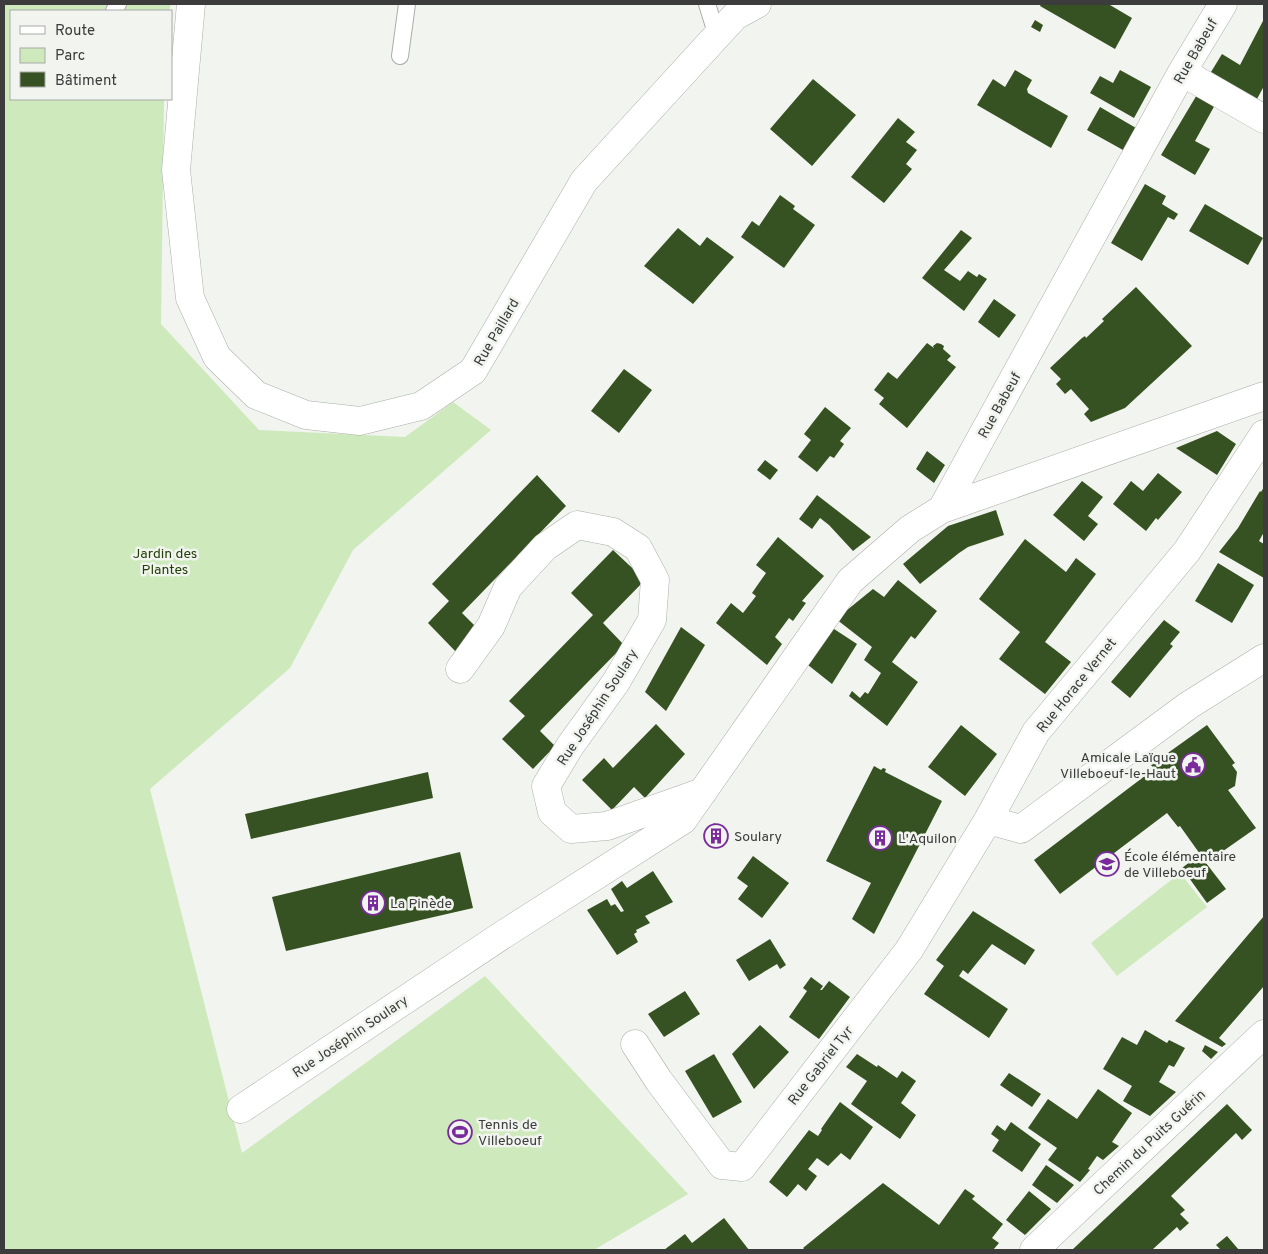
<svg xmlns="http://www.w3.org/2000/svg" width="1268" height="1254" font-family="Overpass,sans-serif">
<style>
.green{fill:#cee9bc}
.building{fill:#375222}
.lines{fill:none;stroke-linecap:round;stroke-linejoin:round}
.service-casing{stroke:#abaeaa;stroke-width:18}
.minor-casing{stroke:#abaeaa;stroke-width:29}
.service{stroke:#fff;stroke-width:16}
.minor{stroke:#fff;stroke-width:28}
.labels{text-anchor:middle;stroke-width:5;stroke-linejoin:round;paint-order:stroke}
.street-label{font-size:14px;fill:#3b3c3b;stroke:#f1f4ef}
.park-label{font-size:14px;fill:#244007;stroke:#f1f4ef}
.poi-label{font-size:14px;fill:#3b3c3b;stroke:#f1f4ef;text-anchor:start}
</style>
<rect width="100%" height="100%" fill="#f1f4ef"/>
<!-- green -->
<path class="green" d="M4,4H171L169,11H11V99H164L161,324L259,430L405,437L453,402L491,430L353,550L290,668L150,789L242,1153L485,976L688,1194L594,1250H4Z
M1180,873L1207,907L1117,976L1091,943Z"/>
<!-- building -->
<path class="building" d="M1041,4H1111L1110,5L1132,18L1115,49L1040,6Z
M1264,19V86L1257,99L1211,72L1222,54L1240,65Z
M1035,20L1043,25L1040,32L1031,27Z
M1015,70L1032,80L1027,89L1028,93L1068,116L1051,148L977,105L993,79L1005,87Z
M1120,70L1151,87L1134,118L1090,93L1100,76L1113,83Z
M813,79L856,115L812,166L770,129Z
M1198,93L1216,103L1195,141L1210,149L1195,175L1161,155Z
M1100,107L1136,128L1123,150L1087,130Z
M898,118L915,132L906,142L917,150L906,164L912,169L884,203L851,177Z
M1145,184L1166,196L1162,204L1178,214L1174,220L1168,217L1142,261L1111,243Z
M780,195L795,206L793,209L815,225L784,268L741,237L752,221L759,226Z
M1205,204L1263,238L1248,265L1189,231Z
M678,228L700,246L707,237L734,257L693,304L644,266Z
M961,230L972,238L944,270L960,281L968,271L977,277L979,274L987,279L964,311L922,278Z
M1136,287L1192,346L1125,408L1091,422L1084,414L1089,409L1071,389L1065,394L1056,384L1061,379L1050,368L1082,338L1085,336L1086,338L1104,321L1102,319Z
M994,299L1016,315L999,338L978,322Z
M927,343L934,348L933,346L937,343L941,344L944,346L943,349L951,356L947,360L956,367L907,428L879,404L884,398L874,390L888,372L897,379Z
M624,369L652,390L619,433L591,411Z
M825,407L851,428L840,441L844,444L834,458L830,456L817,472L798,457L811,440L804,434Z
M1217,431L1236,444L1217,475L1176,448Z
M927,451L945,465L934,483L916,469Z
M765,460L778,470L770,480L757,470Z
M1158,473L1182,492L1158,520L1156,518L1146,531L1113,504L1131,481L1143,491Z
M537,475L566,506L462,613L480,631L457,653L428,623L449,601L432,584Z
M1082,481L1103,497L1088,516L1098,524L1084,541L1053,515Z
M1264,487V532L1259,541L1264,544V569L1263,571H1264V578L1219,552L1238,528L1260,491L1261,492Z
M817,495L839,512L871,537L853,551L829,525L820,518L812,529L799,519Z
M996,510L1004,535L968,547L959,553L920,584L903,564L948,526Z
M778,537L824,576L802,601L806,603L793,621L789,618L775,637L782,644L767,665L716,623L731,603L743,613L756,596L752,593L766,573L756,565Z
M1025,539L1066,572L1076,558L1096,574L1045,642L1071,662L1045,694L999,659L1020,632L979,599Z
M613,550L645,580L603,623L624,645L540,731L555,746L533,769L502,739L525,716L509,701L593,615L571,593Z
M1218,563L1254,585L1232,623L1195,601Z
M898,580L937,611L915,639L911,636L892,662L918,682L887,726L849,696L852,691L860,698L865,692L868,694L881,673L864,660L872,647L836,619L873,589L884,597Z
M1164,620L1180,632L1170,644L1173,646L1130,698L1111,682Z
M681,627L705,645L666,711L645,692Z
M831,627L857,644L832,684L808,665Z
M656,724L685,754L645,798L634,787L612,810L582,780L604,758L613,768Z
M961,725L997,754L965,796L928,767Z
M1207,725L1235,763L1232,765L1237,772L1235,786L1228,790L1256,828L1206,863L1226,889L1207,903L1182,868L1200,854L1180,826L1178,827L1167,813L1060,894L1034,860L1154,769L1151,765Z
M874,766L881,770L883,768L886,769L885,772L942,801L874,934L852,919L871,883L826,861Z
M428,772L433,798L251,839L245,814Z
M714,823L728,834L718,847L704,838Z
M460,852L473,908L286,951L272,897Z
M753,856L789,883L762,918L738,899L748,886L737,878Z
M653,871L673,902L645,916L650,923L636,930L637,932L634,934L638,942L617,955L587,910L607,899L611,906L615,904L621,912L624,911L611,889L622,881L627,888Z
M973,911L1035,950L1025,965L992,944L968,974L963,970L959,976L1008,1009L989,1038L924,994L944,966L936,960Z
M1264,916V986L1219,1038L1226,1044L1222,1047L1175,1021Z
M770,939L786,965L780,969L777,964L749,981L736,960Z
M811,977L823,986L820,990H822L829,981L850,997L819,1039L789,1017L807,991L803,988Z
M685,991L700,1014L664,1037L648,1014Z
M760,1025L789,1052L754,1089L732,1054Z
M1145,1030L1167,1043L1169,1040L1185,1048L1174,1067L1169,1065L1159,1082L1176,1092L1150,1116L1123,1101L1132,1086L1103,1069L1122,1037L1137,1045Z
M1205,1045L1218,1052L1211,1059L1202,1051Z
M714,1054L742,1102L713,1118L685,1071Z
M857,1054L877,1067L878,1065L897,1078L902,1071L916,1081L901,1103L916,1115L900,1139L851,1104L867,1081L846,1067Z
M1009,1073L1041,1094L1032,1107L1000,1085Z
M1098,1089L1132,1113L1112,1142L1119,1146L1103,1160L1097,1156L1088,1169L1090,1170L1080,1182L1048,1160L1057,1148L1028,1128L1048,1099L1077,1119Z
M840,1102L873,1127L850,1160L841,1153L828,1166L817,1158L808,1169L817,1176L806,1191L798,1184L787,1197L769,1182L809,1130L818,1136L822,1130L821,1129Z
M1227,1104L1252,1130L1242,1140L1236,1133L1171,1196L1185,1210L1180,1214L1189,1223L1180,1231L1177,1227L1152,1250H1072Z
M1011,1122L1041,1144L1022,1172L992,1151L999,1140L991,1134L997,1125L1005,1131Z
M1046,1165L1074,1185L1057,1203L1032,1185Z
M883,1183L939,1225L965,1189L975,1196L972,1199L1003,1224L992,1238L999,1243L993,1250H805L803,1248Z
M1029,1191L1051,1209L1025,1235L1006,1220Z
M724,1218L749,1250H664L685,1234L692,1243Z
M1227,1236L1239,1250H1221L1216,1245Z"/>
<g class="lines">
<!-- service casing -->
<g class="service-casing">
<path id="service" d="M707,4L717,36
M114,11L118,4
M400,56L407,4"/>
</g>
<!-- minor casing -->
<g class="minor-casing">
<path id="minor" d="M191,4L176,170L190,298L217,357L256,395L306,415L360,421L421,406L473,371L584,181L735,16L757,4
M1182,72L1264,119
M942,509L1182,72L1223,4
M460,669L491,626L508,587L545,547L577,525L613,532L638,548L655,580L652,620L616,682L570,746L546,786L552,812L571,829L607,826L703,792
M988,820L1021,829L1189,705L1264,658
M635,1044L659,1081L722,1165L742,1167L909,950L988,820L1036,732L1187,551L1264,434
M241,1109L504,934L683,820L850,581L910,529L942,509L1264,396
M1034,1250L1264,1034"/>
</g>
<!-- service -->
<use href="#service" class="service"/>
<!-- minor -->
<use href="#minor" class="minor"/>
</g>
<!-- icons -->
<defs>
<g id="civic-ring" transform="scale(1.25)"><circle r="9.5" fill="#f1f4ef" stroke="#792a9b" stroke-width="1.5"/><path d="M-.6-6.5H3V-4.5H.6V-3L4-1V1h2V6H-6V1h2V-1L-.6-3ZM-1.2 2.5V6h2.4V2.5Z" fill="#792a9b"/></g>
<g id="building-ring" transform="scale(1.25)"><circle r="9.5" fill="#f1f4ef" stroke="#792a9b" stroke-width="1.5"/><path d="M-4-6H4V6H1V3H-1V6H-4ZM-2.5-4.3h1.7v1.8h-1.7ZM.8-4.3h1.7v1.8H.8ZM-2.5-1h1.7V.8h-1.7ZM.8-1h1.7V.8H.8Z" fill="#792a9b"/></g>
<g id="school-ring" transform="scale(1.25)"><circle r="9.5" fill="#f1f4ef" stroke="#792a9b" stroke-width="1.5"/><path d="M0-5L7-2L0 1L-7-2ZM-4 1L0 2.5L4 1V4Q0 6-4 4Z" fill="#792a9b"/></g>
<g id="stadium-ring" transform="scale(1.25)"><circle r="9.5" fill="#f1f4ef" stroke="#792a9b" stroke-width="1.5"/><path d="M0-5a6.5 5 0 1 0 0 10a6.5 5 0 1 0 0-10ZM-3.5-1.8h7v3.6h-7Z" fill="#792a9b"/></g>
</defs>
<g fill-rule="evenodd">
<use href="#civic-ring" x="1193" y="765"/>
<use href="#building-ring" x="716" y="836"/>
<use href="#building-ring" x="880" y="838"/>
<use href="#school-ring" x="1107" y="864"/>
<use href="#building-ring" x="373" y="903"/>
<use href="#stadium-ring" x="460" y="1132"/>
</g>
<g class="labels">
<!-- street labels -->
<g class="street-label">
<text transform="translate(1195 51) rotate(-60)" y="5">Rue Babeuf</text>
<text transform="translate(496 332) rotate(-60)" y="5">Rue Paillard</text>
<text transform="translate(999 405) rotate(-61)" y="5">Rue Babeuf</text>
<text transform="translate(1076 685) rotate(-51)" y="5">Rue Horace Vernet</text>
<text transform="translate(597 707) rotate(-57)" y="5">Rue Joséphin Soulary</text>
<text transform="translate(350 1036) rotate(-34)" y="5">Rue Joséphin Soulary</text>
<text transform="translate(820 1065) rotate(-52)" y="5">Rue Gabriel Tyr</text>
<text transform="translate(1149 1142) rotate(-43)" y="5">Chemin du Puits Guérin</text>
</g>
<!-- park labels -->
<g class="park-label">
<text x="165" y="558">Jardin des<tspan x="165" dy="16">Plantes</tspan></text>
</g>
<!-- poi labels -->
<g class="poi-label">
<text x="1176" y="762" text-anchor="end">Amicale Laïque<tspan x="1176" dy="16">Villeboeuf-le-Haut</tspan></text>
<text x="734" y="841">Soulary</text>
<text x="898" y="843">L'Aquilon</text>
<text x="1124" y="861">École élémentaire<tspan x="1124" dy="16">de Villeboeuf</tspan></text>
<text x="390" y="908">La Pinède</text>
<text x="478" y="1129">Tennis de<tspan x="478" dy="16">Villeboeuf</tspan></text>
</g>
</g>
<!-- border -->
<rect width="1268" height="1254" fill="none" stroke="#3b3c3b" stroke-width="10"/>
<!-- legend -->
<rect x="10" y="10" width="162" height="90" fill="#f1f4ef" stroke="#a8aaa7"/>
<rect x="20" y="26" width="25" height="8" fill="#ffffff" stroke="#a8aaa7"/>
<text x="55" y="35" font-size="15" fill="#3b3c3b">Route</text>
<rect x="20" y="48" width="25" height="15" fill="#cee9bc" stroke="#a8aaa7"/>
<text x="55" y="60" font-size="15" fill="#3b3c3b">Parc</text>
<rect x="20" y="72" width="25" height="15" fill="#375222" stroke="#a8aaa7"/>
<text x="55" y="85" font-size="15" fill="#3b3c3b">Bâtiment</text>
</svg>
